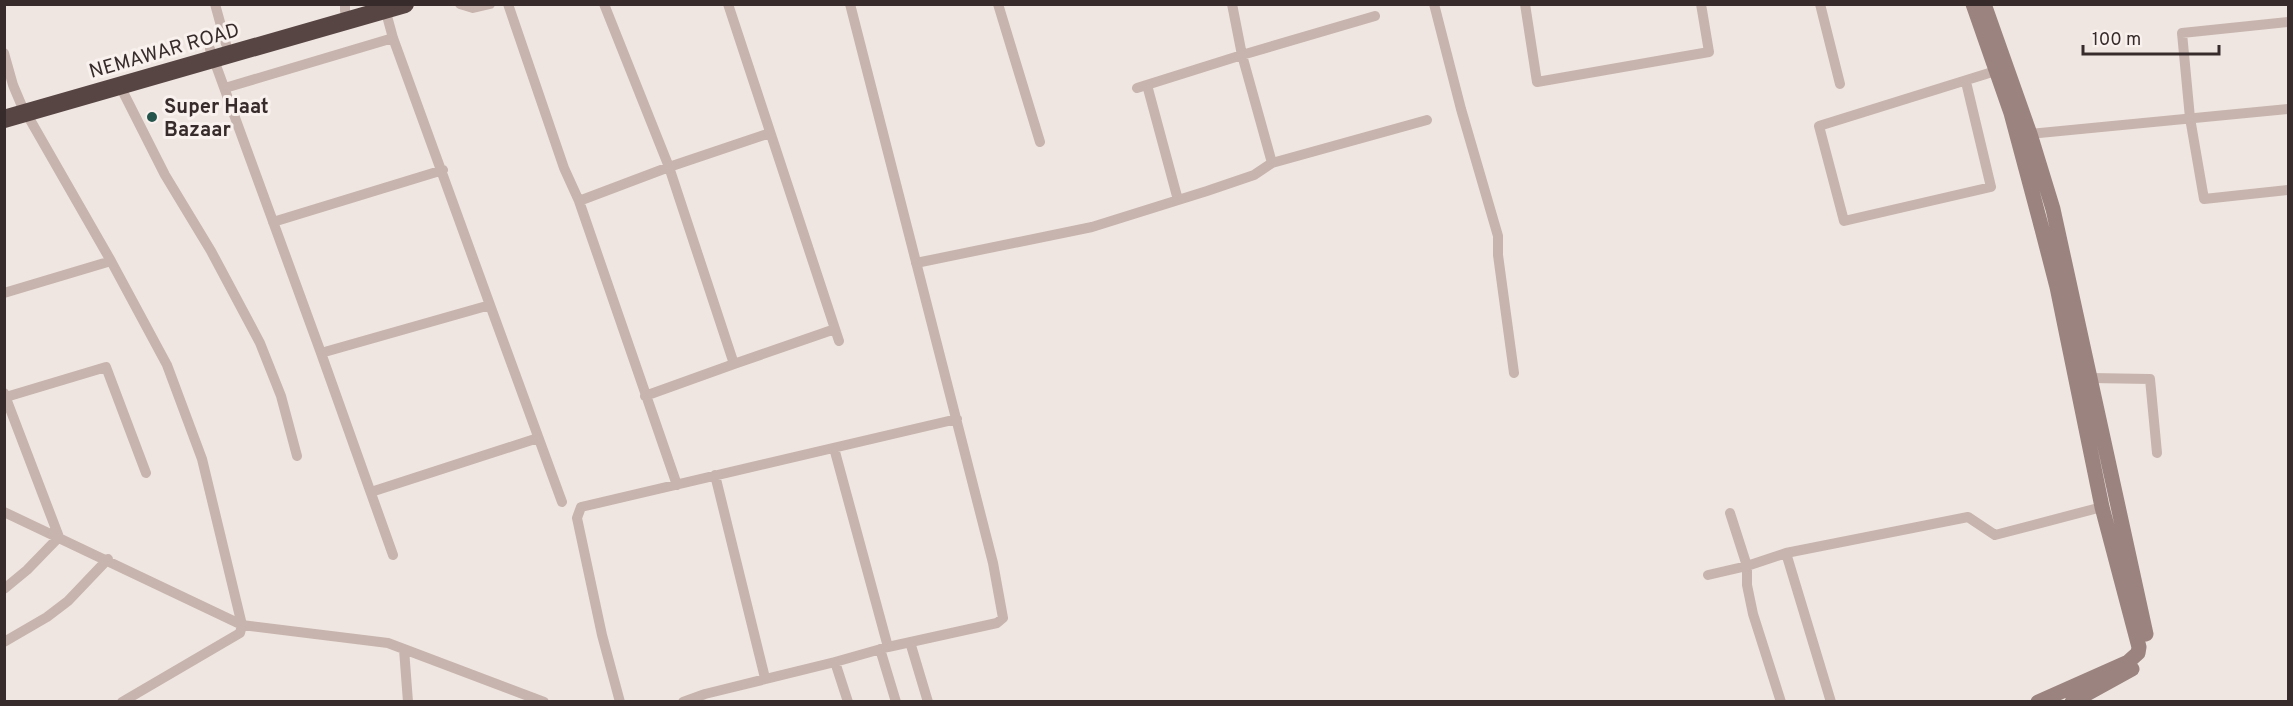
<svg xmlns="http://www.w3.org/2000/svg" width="2293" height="706" font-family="Overpass,sans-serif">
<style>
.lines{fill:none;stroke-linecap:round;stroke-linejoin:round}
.street{stroke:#c7b4ae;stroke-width:10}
.secondary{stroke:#9b837f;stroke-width:15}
.highway{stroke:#574543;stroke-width:18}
.poi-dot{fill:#25544d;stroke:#f8f1ed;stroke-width:2}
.labels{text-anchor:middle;stroke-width:6;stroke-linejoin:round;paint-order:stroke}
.street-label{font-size:20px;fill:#372c2b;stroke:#f8f1ed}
.poi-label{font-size:20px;font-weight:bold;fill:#372c2b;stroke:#f8f1ed;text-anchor:start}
</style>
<rect width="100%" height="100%" fill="#f0e6e1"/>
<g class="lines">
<!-- street -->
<path class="street" d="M215,4L226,44
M345,4V11
M460,4L473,8L490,4
M508,4L564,168L579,201L677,485
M604,4L669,167L770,133
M728,4L839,341
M998,4L1040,142
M1232,4L1242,55L1375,16
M1434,4L1461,109L1498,236V255L1514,373
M1525,4L1537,82L1709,52L1701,4
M1820,4L1840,84
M384,5L393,38L490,305
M2288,22L2182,33L2190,118L2204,199L2288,190
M210,49L321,353
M4,53L13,85L21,104L111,261L167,365L202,459L242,625L4,512
M1966,82L1991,187L1844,221L1819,126L2002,69
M1147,85L1178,200
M120,86L165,175L211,251L260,343L281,396L297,456
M225,88L393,38
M2030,134L2288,109
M1272,163L1427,120
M579,201L669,167L734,364L645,396
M273,222L443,170
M916,263L1092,227L1207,191L1254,175L1272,163L1242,55L1137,88
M4,293L111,261
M734,364L835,329
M2091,378L2150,379L2157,453
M4,393L59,537L27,570L4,589
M6,397L106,367L146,473
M834,448L888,647
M715,475L765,678
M371,492L538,438
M1730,513L1747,566V585L1753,614L1781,702
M1786,553L1831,702
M393,555L321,353L490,305L562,502
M1708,575L1747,566L1786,553L1968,517L1995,535L2102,507
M4,642L47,617L68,601L108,559
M910,642L928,702
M404,649L408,702
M880,649L896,702
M835,662L848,702
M122,702L240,633L242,625L388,643L544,702
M620,702L602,635L577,518L581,507L957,419
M683,702L705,694L835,662L888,647L997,623L1003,618L993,563L850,4"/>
<!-- secondary -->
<path class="secondary" d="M1973,4L2011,113L2042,229L2057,287L2102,507L2139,647L2138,653L2128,662L2038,702
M1984,4L2030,134L2053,209L2146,634
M2072,702L2132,669"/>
<!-- highway -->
<path class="highway" d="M4,119L405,4"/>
</g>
<!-- markers -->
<circle class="poi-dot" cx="152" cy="117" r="6"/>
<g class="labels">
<!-- street labels -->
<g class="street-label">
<text transform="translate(164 50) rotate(-16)" y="7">NEMAWAR ROAD</text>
</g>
<!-- poi labels -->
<g class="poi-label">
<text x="164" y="113">Super Haat<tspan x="164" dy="23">Bazaar</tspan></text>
</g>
</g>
<!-- border -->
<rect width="2293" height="706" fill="none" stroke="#372c2b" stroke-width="12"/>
<!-- scale -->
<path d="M2083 45v9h136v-9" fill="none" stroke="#372c2b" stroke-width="3"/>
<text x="2092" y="45" font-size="18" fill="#372c2b" stroke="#f8f1ed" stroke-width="4.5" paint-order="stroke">100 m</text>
</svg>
